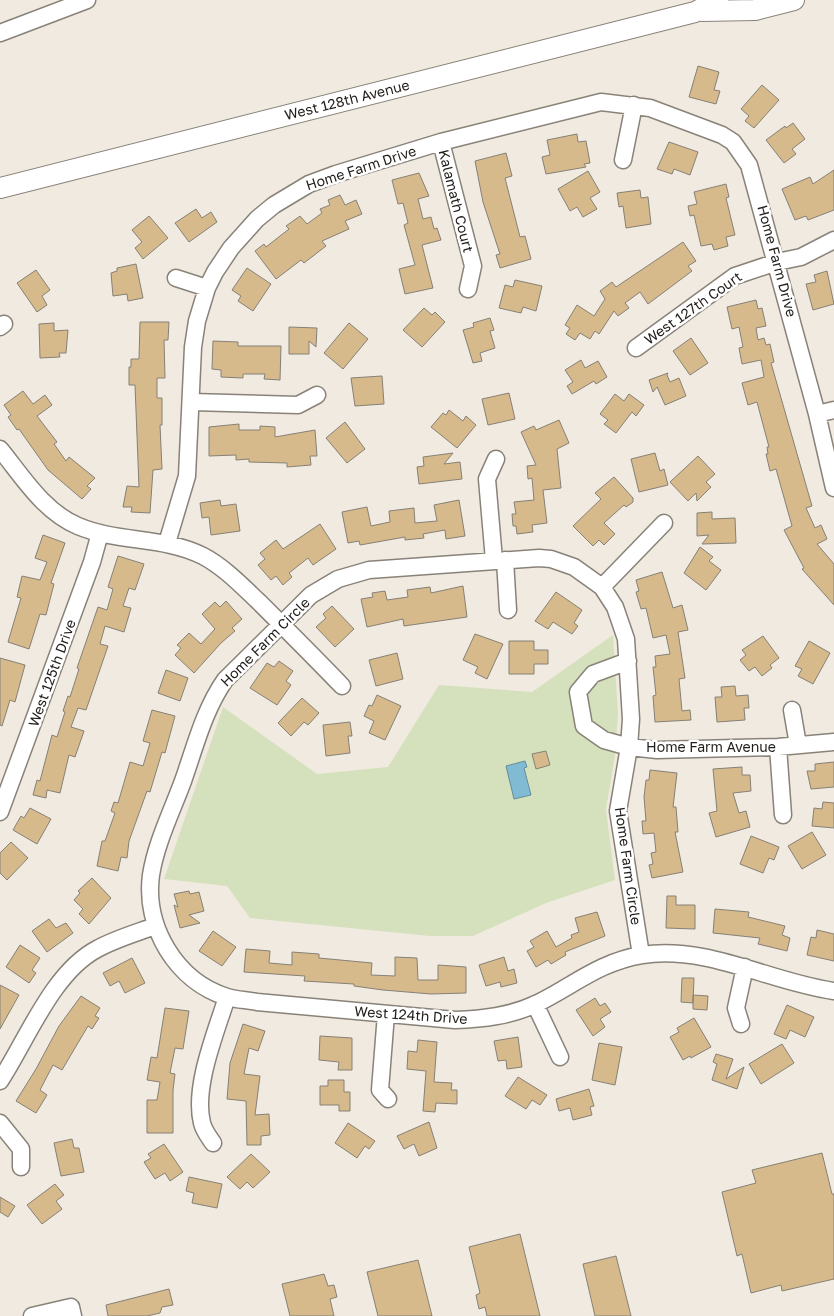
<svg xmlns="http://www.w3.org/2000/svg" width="834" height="1316" font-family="'Golos Text',sans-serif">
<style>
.green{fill:#d5e1bd}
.water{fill:#81bbd3;stroke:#648c9c}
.building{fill:#d7ba8c;stroke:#868076}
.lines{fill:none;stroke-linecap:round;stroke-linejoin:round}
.minor-casing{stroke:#888279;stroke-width:19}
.major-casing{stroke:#888279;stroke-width:22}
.minor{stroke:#fff;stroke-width:16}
.major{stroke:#fff;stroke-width:20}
.labels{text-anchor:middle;stroke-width:5;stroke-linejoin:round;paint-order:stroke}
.street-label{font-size:14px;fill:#201d1a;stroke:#fff}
</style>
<rect width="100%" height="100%" fill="#f1eae0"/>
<!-- green -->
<path class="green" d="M613,635L618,714L615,756L606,809L615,880L546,903L473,936H430L250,918L227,886L164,879L223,707L317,774L388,767L439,685L532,692Z"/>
<!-- water -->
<path class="water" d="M525,761L527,767L524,768L531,795L514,799L506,766Z"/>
<!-- building -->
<path class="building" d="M698,66L719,72L714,90L720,91L716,104L689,97Z
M762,85L779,100L754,128L745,121L749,116L741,109Z
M793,123L805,139L792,149L796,154L784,163L766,140L785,126L786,128Z
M577,134L578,142L586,141L590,163L584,164L586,167L546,174L542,157L550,155L547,140Z
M669,142L698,152L690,175L674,169L672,174L657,169Z
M506,153L512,176L505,178L520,237L525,236L531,259L500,268L496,255L500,254L483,202L475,161Z
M834,170V210L808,220L806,216L795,220L782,189L810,177L813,184Z
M588,171L600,192L590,198L597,209L583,217L577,207L570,211L558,189Z
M419,173L429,196L418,199L423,219L431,217L434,229L437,228L441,240L422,245L433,288L405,294L399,269L415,265L404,225L408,223L403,203L398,204L392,180Z
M726,184L729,197L726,198L735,235L726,237L728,246L714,250L712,244L701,246L694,215L690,216L688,206L697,204L694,192Z
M640,190L641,198L648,197L651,224L626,228L623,206L619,207L617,193Z
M340,195L345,205L356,200L362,214L345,221L349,229L322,241L326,246L304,263L301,260L276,279L255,251L264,244L266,247L289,229L286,226L300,216L307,224L322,213L320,209L330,205L328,200Z
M196,209L202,218L211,212L217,222L189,242L175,223Z
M149,216L168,238L143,259L135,248L142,242L132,230Z
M683,242L696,261L688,266L692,271L648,304L640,292L625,303L629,308L618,316L614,311L599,334L595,331L590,339L580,333L575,340L566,334L570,328L565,325L577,305L594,316L605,299L600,291L612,282L616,287Z
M136,264L143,298L128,301L127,294L113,296L111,273L117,271V268Z
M247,268L271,284L253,311L238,301L241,296L232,290Z
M36,270L50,290L42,296L47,305L37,312L17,283Z
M827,271L834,304L813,310L806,284L816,282L814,275Z
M515,280L542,286L536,311L523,307L521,313L499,308L505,285L513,287Z
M756,300L758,309L762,308L766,326L756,328L758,340L764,338L766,345L770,344L774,362L771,363L812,506L806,508L815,528L821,525L827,539L817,544L834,564V605L802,569L804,568L784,530L792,526L776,469L770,471L766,454H768L767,447H769L757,402L748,405L742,383L764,377L761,360L742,364L739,348L743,347L739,327L732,329L727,307Z
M424,308L432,315L435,312L445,322L422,347L403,330Z
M490,318L494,330L490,331L495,348L480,353L482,361L473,363L463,330L474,327L473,323Z
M140,322H169L168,340H164L165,378H157V398H162V425H160L162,469L153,470L150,513L131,512L132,507H123L127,486L139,487L135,385H129V367H131V359H139Z
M54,323V331L68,330L66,353H59L60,357L40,358L39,324Z
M349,323L368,339L343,369L324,353Z
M289,327L317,328L316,347L309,341V354H289Z
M691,338L708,363L690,375L673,351Z
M213,341L238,342V346H281L280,380L264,379L265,374H243V378L221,377V370L212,369Z
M581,360L585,368L598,361L607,377L596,384L594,381L572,394L567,386L573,382L565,370Z
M668,373L667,375L670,382L679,378L686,396L665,405L657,387L653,392L649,380Z
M382,376L384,404L355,406L351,378Z
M23,391L33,404L45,395L52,405L37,416L57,442L54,444L66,461L69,457L95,478L87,486L91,489L82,499L48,470L19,429L17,430L8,417L11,415L4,405Z
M509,393L515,419L488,425L482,399Z
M615,394L624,401L629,394L644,405L636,416L632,412L616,433L604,424L608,420L600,414Z
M449,410L463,421L466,416L476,425L457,448L431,427L443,413L446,415Z
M559,420L569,443L557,449L561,488L543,490L547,523L532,525L533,532L517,534L516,526H513L512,514H516L514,502L534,500L532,478L528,479L527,466L536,465L521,432L534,426L536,430Z
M345,422L365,449L347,463L326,438Z
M239,424V430H260V426L275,427V437L315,430L317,456H310L311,465L287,467V463L249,462V459L236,460V455L209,456V427Z
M453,453L444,464L460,462L462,479L419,484L417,467L424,466L423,457Z
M655,453L660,471L664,469L668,485L639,492L631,459Z
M698,456L715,474L706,482L711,487L697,501L696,493L688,501L670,482Z
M614,477L633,498V502L626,507L624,505L604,523L615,534L604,545L599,540L593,546L573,526L601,499L595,493Z
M220,500L221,506L236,504L240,531L211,535L209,517L202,518L200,503Z
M459,500L465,536L446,539L445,530L423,534L424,538L405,540V537L360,545L359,541L348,543L342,512L367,507L371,526L390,522L389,511L414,508L415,523L437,521L434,505Z
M712,512V519L735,518L736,543L702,544L709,535L697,536V513Z
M320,524L336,549L313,565L308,558L289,573L292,577L283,585L276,576L271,580L258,565L265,559L260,553L276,540L283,549Z
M43,535L65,543L51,583L54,584L46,615L40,614L29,649L8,642L21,598L17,597L22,576L40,580L47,562L35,558Z
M700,547L713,557L709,561L721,570L706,590L684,573Z
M118,556L144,564L135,590L129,588L123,606L131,608L124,632L105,626L100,644L108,646L86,710L78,708L71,727L84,731L75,757L69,755L60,793L47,790L46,798L33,795L37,780L40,781L52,735L57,737L65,712L63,711L68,696L70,697L79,669L77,668L98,607L107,610L113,589L108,587Z
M662,572L673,608L682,605L688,630L678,632L685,678L679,679L682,711L690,710L691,720L655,722L653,696L656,695L653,667H656L655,656L670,654L666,635L653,638L646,608L641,609L636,592L639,591L636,580Z
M463,586L467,617L404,626L403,619L367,627L361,599L373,597L372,593L385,591L387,600L408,597L407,590L430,587L431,593Z
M556,592L582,610L574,623L578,626L572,634L553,622L548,629L535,621Z
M226,601L242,619L232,628L235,631L221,643L194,673L175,655L181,648L177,645L189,633L201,644L215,629L202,614L215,602L220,607Z
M332,606L354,629L335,647L316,627L326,618L323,614Z
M475,634L503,644L487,679L475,673L478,667L463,660Z
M763,636L779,658L770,665L772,668L762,676L755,667L749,671L740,660L746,655L742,650Z
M509,641H534V650H548V664H534V674H509Z
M809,641L830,653L813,684L798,676L802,669L795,666Z
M397,653L403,679L376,686L369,660Z
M0,658L25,665L15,702L10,700L2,726L0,725Z
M279,661L293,671L286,681L291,685L277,705L250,688L267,663L274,667Z
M166,670L188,678L180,701L158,693Z
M735,686L736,696L748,695L749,708H744L745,720L717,722L715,697H722L721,687Z
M377,695L401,706L385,740L369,733L374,721L364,716L369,705L372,706Z
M302,698L319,713L308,725L304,722L291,736L278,723Z
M152,710L175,716L165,753L162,752L150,792L147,791L129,841L127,858L121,857L118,871L97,866L102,841H105L115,813L111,811L114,802L118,803L130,762L143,766L150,743L143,741Z
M350,722L352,736H348L350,753L326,756L323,725Z
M546,751L550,765L536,769L532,754Z
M834,762V787L811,789L807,771H815V764Z
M742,767V775H750L751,791L733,793L739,813L746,811L750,827L716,837L709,813L717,811L713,769Z
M650,770L677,773L673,807H676L678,832H675L683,872L652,878L649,865L653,864L651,853L656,852L654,833L643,834L642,821H646L644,797L646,780H649Z
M823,802L834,803V828L812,826L814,808L822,809Z
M30,808L51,819L37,844L13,830L21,816L24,818Z
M812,832L826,855L802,869L788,846Z
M751,836L779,847L774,860L769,858L763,873L740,864Z
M11,842L28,858L7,880L0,873V853Z
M92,878L111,898L89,924L79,914L83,909L74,900L80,893L78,891Z
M189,891L190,894L199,892L204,911L189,915L200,923L180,928L174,905L178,907L174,894Z
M667,896H676V905H695V929L666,928Z
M715,909L749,912L748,917L785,926L782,935L790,938L787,951L758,944L760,938L713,933Z
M597,912L605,936L565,952L566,955L551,964L548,960L536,967L527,951L534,947L530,941L547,931L556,947L572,938L571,935L579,932L575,918Z
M49,919L56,928L66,923L73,933L47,952L32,931Z
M817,930L834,934V961L807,955L811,937L816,938Z
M213,931L236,947L222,966L199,951Z
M20,945L40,958L32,970L36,973L29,983L6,967Z
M246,949L270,951L269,963L292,965V952L319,954V958L372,963L371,975L395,976V957L417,958L418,980H438V965L466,967V993L431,994L383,990L354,986V984L304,981L305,976L244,972Z
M504,957L508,971L514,969L517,983L501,987L500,982L486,986L479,965Z
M132,958L145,983L125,993L119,981L110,986L103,973Z
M682,978H694L693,1003L681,1002Z
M0,985L19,995L0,1029Z
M693,995L708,996L707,1010L693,1009Z
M81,996L100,1008L95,1016L99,1018L92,1029L88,1026L62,1070L53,1065L40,1090L47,1095L36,1113L16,1101L36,1069L59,1026Z
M595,998L600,1006L605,1003L611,1012L600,1019L605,1027L593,1036L576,1010Z
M787,1005L814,1017L805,1037L790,1030L786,1039L774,1034Z
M165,1008L189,1011L183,1049L175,1048L170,1073L175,1074L173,1090V1133H147V1100H157L160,1082L147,1080L151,1057L157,1058Z
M694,1018L711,1047L691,1058L690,1056L683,1060L670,1037L679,1032L677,1028Z
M243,1024L265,1031L258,1051L249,1048L244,1074L260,1076L255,1115L269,1114L270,1135L261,1136V1145H247L246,1101L227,1099L230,1063Z
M320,1036L352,1038V1070H338L339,1062L319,1060Z
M518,1037L522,1067L507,1069L506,1060L498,1061L494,1041Z
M418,1040L437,1042L434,1082L452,1083L451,1090H457V1104L436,1103L435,1112L423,1111L426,1071L407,1069L408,1051L417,1052Z
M599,1043L622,1047L615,1085L592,1080Z
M782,1044L794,1063L761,1084L749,1064Z
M716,1054L733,1059L726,1079L744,1067L737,1089L712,1080L717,1064L713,1062Z
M518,1077L547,1095L540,1105L532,1100L526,1109L505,1096Z
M328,1080H344V1092H350V1111H339V1105H320V1086H328Z
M589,1089L594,1106L590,1107L592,1115L573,1120L570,1108L559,1111L556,1099Z
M429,1122L437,1148L419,1156L414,1144L404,1149L397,1136Z
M348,1123L375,1141L369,1149L365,1146L357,1158L335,1143Z
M72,1139L74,1148H79L84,1172L61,1176L54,1143Z
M164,1144L183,1172L170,1181L165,1173L155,1179L144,1162L151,1158L148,1154Z
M822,1153L832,1194H834V1279L782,1291L781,1285L751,1293L742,1254L737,1256L722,1192L756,1183L752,1170Z
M251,1154L270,1172L253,1188L247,1182L240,1189L227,1177Z
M189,1177L222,1184L217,1208L192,1203L194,1193L186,1191Z
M55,1184L64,1195L56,1201L62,1209L42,1224L27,1205Z
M0,1197L15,1206L8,1217L0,1212Z
M520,1234L540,1316H487L485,1307L479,1309L476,1295L480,1293L469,1247Z
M616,1256L631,1316H595L583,1264Z
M418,1260L432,1316H378L367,1272Z
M324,1274L328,1286L334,1285L337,1297L330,1299L334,1316H290L282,1284Z
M169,1289L173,1305L162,1307L160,1313L147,1316H108L106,1305Z"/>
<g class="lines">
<!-- minor casing -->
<g class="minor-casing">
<path id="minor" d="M0,33L87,0
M441,142L473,266L468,289
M623,160L634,105
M176,278L207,288
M0,327L4,324
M636,348L735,276L777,262L801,257L834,240
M191,402L298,405L317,395
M817,414L834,410
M0,449C22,476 44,512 78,526C118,543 163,536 203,556C224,567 242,586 259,602C287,630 315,658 342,686
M167,543L187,476L193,347L197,321L207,288L215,272L231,248L257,219L274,205L309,184L336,174L441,142L601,102L650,108L722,135L733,142L749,165L817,414L834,488
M494,560L487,479L496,459
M505,560L508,610
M602,587L664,523
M628,661L593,674L578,692L584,726L604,740L629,747L657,750L778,747L834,742
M792,710L798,745
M778,747L783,815
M0,812L92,562L100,533
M641,955L618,811L629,747L631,719L626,639L615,607L602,587L574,567L551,559L539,558L369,570L338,579L311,595L225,680C204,710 195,747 183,781C172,811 156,843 151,875C144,927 176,981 227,997C237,1000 248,1000 257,1002L455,1020C483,1019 510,1016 536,1004C573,986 599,962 642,955C709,945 769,982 834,991
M535,1004L560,1057
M386,1014L380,1090L388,1099
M741,1024L736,1008L745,967
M0,1081C27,1040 52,973 97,949C115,939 136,933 155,926
M0,1123L21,1149V1167
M213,1143C209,1137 204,1131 202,1123C193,1087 216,1032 227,997
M32,1316L71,1307L73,1316"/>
</g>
<!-- major casing -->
<g class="major-casing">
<path id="major" d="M702,11L755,10L794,0
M0,188L695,12L718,0"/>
</g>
<!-- minor -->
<use href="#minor" class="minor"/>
<!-- major -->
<use href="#major" class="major"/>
</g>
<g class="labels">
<!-- street labels -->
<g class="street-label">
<text transform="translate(347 100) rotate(-14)" y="5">West 128th Avenue</text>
<text transform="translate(361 168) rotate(-18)" y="5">Home Farm Drive</text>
<text transform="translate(456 201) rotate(76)" y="5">Kalamath Court</text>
<text transform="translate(777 261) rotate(75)" y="5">Home Farm Drive</text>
<text transform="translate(693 308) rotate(-35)" y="5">West 127th Court</text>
<text transform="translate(265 642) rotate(-45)" y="5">Home Farm Circle</text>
<text transform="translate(52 673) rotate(-70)" y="5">West 125th Drive</text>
<text x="711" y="752">Home Farm Avenue</text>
<text transform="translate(628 866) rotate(82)" y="5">Home Farm Circle</text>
<text transform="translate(411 1015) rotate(4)" y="5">West 124th Drive</text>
</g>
</g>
</svg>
